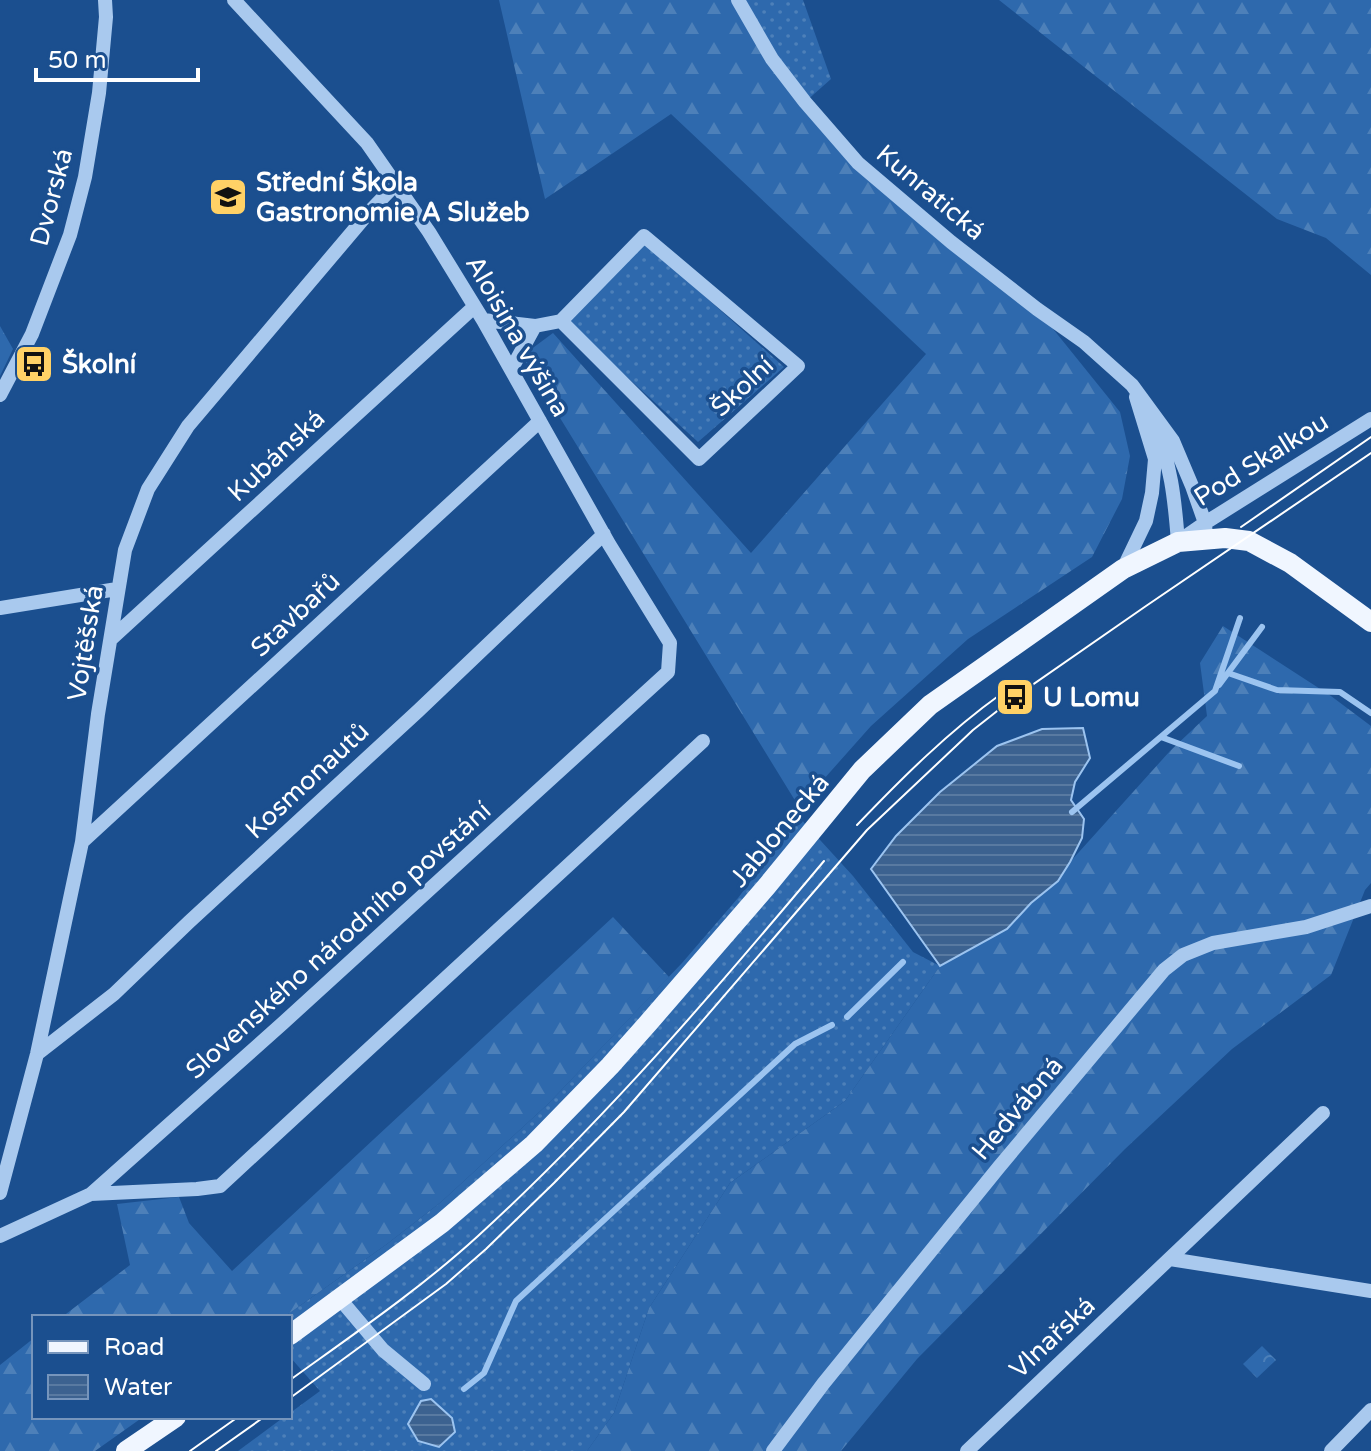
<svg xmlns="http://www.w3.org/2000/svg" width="1371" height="1451" font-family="'Varela Round',sans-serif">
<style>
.grass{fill:url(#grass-dots)}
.forest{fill:url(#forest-firs)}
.park{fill:url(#park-crowns)}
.water{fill:url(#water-rules);stroke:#9cc4f0;stroke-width:2}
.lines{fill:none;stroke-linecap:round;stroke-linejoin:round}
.stream{stroke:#9cc4f0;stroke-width:6}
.minor{stroke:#a9c9ee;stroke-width:14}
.major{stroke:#f0f6ff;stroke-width:20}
.tram{stroke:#fff;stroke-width:2}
.labels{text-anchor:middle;stroke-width:7;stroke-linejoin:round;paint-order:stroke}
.poi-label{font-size:26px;font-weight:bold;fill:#fff;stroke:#1b4f8f;text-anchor:start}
.street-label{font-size:26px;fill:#fff;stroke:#1b4f8f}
</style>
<defs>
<pattern id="grass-dots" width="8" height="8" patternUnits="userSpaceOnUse" patternTransform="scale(2)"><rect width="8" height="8" fill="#2e69ad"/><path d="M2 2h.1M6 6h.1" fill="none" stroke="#4d80b9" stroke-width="1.8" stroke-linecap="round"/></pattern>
<pattern id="forest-firs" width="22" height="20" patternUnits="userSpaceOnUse" patternTransform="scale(2)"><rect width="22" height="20" fill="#2e69ad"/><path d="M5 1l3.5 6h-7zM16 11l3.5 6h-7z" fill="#4d80b9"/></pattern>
<pattern id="park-crowns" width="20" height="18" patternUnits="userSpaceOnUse" patternTransform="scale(2)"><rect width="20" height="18" fill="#2e69ad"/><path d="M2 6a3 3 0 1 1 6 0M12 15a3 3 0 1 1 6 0" fill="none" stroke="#4d80b9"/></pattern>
<pattern id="water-rules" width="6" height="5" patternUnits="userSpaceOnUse" patternTransform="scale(2)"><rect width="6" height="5" fill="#3c6290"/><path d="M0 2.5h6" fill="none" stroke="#597aa1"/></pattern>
</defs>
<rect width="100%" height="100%" fill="#1b4f8f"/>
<!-- grass -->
<path class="grass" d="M738,0H803L831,79L805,102Z
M644,242L784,367L698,442L566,321Z
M799,817L853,876L913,952L940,966L845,1101L730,1183L649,1308L614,1413L587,1451H238L284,1417H290V1413L320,1391L290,1357V1317H284L387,1244L441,1202L548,1104L682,963L738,898Z"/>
<!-- forest -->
<path class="forest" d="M499,0H738L772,59L858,163L1037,309L1120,412L1130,456L1122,499L1092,557L968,639L871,726L799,807L522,356L553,333L751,553L926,354L671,114L545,199Z
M999,0H1371V275L1326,238L1277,219Z
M0,326L13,349L0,376Z
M1223,626L1331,696L1371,726V883L1365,890L1331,975L1232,1049L1125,1149L917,1359L841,1451H587L614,1413L649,1308L730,1183L845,1101L940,966L970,950L1031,903L1058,881L1070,862L1170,751L1207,716L1200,663Z
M613,917L669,977L548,1104L441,1202L387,1244L284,1317H62L130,1265L117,1204L179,1197L189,1223L232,1271Z
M34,1338V1417H143L95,1451H0V1365Z"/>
<!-- park -->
<path class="park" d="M1262,1346L1276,1360L1257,1378L1243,1364Z"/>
<!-- water -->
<path class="water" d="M1083,728L1090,758L1075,782L1071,800L1084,819L1082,838L1070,862L1058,881L1031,903L1007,929L940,966L871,869L896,836L940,792L997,746L1042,729Z
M431,1399L452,1418L455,1432L439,1447L418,1441L408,1424L421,1401Z"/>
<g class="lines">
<!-- stream -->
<path class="stream" d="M1228,673L1277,690L1340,692L1371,713
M1219,685L1262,627
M1161,737L1239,766
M1072,812L1215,691L1240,618
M847,1017L903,962
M464,1389L484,1373L516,1301L795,1044L832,1025"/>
<!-- minor -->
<path class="minor" d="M738,0L772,59L805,102L858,163L951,242L1037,309L1084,342L1132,385L1173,441L1192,486L1205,523L1206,538
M483,320L535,326L561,321L644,236L798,366L699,459L561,321
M511,370L535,326
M0,395L32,334L70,235L85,177L99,93L106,17L105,0
M1153,424C1171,459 1175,503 1178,542
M1179,541L1205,523L1371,419
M1123,569L1146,521L1152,493L1155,459L1136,397
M0,608L117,589
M111,639L474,307
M82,842L540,421
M37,1054L114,994L189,922L418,711L604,534
M0,1193L37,1054L82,842L98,714L125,550L148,489L188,426L370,211L396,184
M91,1194L197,1189L220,1186L703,741
M0,1236L91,1194L283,1023L668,672L670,643L609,544L483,320L429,232L367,143L234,0
M1170,1259L1371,1291
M340,1299L383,1350L424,1384
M773,1451L823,1384L999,1167L1164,970L1183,955L1213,943L1306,927L1371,906
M967,1451L1323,1113
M1331,1451L1371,1410"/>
<!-- major -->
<path class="major" d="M290,1335L442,1223L534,1144L610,1066L650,1021L767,886L862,770L930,705L1123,569L1178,542L1225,538L1249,541L1290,563L1371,622
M126,1451L176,1417"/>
<!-- tram -->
<path class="tram" d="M1241,527L1371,437
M857,825C902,778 948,732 1001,694
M290,1380C354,1334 420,1289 478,1236C604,1121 715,991 824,861
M290,1398L446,1284L486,1249L554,1183L624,1112L867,830L973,730L1015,697L1146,606L1371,453
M190,1451L238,1417
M216,1451L264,1417"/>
</g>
<!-- icons -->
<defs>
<g id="university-square" transform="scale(2)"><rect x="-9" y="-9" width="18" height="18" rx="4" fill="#ffd166" stroke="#1b4f8f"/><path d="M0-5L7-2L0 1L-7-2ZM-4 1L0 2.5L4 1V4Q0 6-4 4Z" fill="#111"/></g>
<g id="bus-square" transform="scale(2)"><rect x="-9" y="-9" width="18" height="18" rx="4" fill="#ffd166" stroke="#1b4f8f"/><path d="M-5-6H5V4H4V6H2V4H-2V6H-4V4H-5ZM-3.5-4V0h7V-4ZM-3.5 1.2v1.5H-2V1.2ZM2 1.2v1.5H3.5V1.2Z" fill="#111"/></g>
</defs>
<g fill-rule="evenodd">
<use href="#university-square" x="228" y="197"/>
<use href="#bus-square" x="34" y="364"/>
<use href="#bus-square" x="1015" y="697"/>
</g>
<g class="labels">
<!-- poi labels -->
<g class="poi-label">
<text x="256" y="191">Střední Škola<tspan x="256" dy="30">Gastronomie A Služeb</tspan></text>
<text x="62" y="373">Školní</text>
<text x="1043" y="706">U Lomu</text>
</g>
<!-- street labels -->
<g class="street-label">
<text transform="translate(931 192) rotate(40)" y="9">Kunratická</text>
<text transform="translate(51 197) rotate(-75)" y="9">Dvorská</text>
<text transform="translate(518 336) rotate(60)" y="9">Aloisina výšina</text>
<text transform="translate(742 386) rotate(-43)" y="9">Školní</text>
<text transform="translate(276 455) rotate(-43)" y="9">Kubánská</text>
<text transform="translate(1261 459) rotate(-32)" y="9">Pod Skalkou</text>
<text transform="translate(295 614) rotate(-43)" y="9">Stavbařů</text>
<text transform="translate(85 643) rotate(-81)" y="9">Vojtěšská</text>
<text transform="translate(307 780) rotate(-43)" y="9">Kosmonautů</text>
<text transform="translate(779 830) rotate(-50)" y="9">Jablonecká</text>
<text transform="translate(338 940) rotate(-42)" y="9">Slovenského národního povstání</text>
<text transform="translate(1017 1108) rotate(-50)" y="9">Hedvábná</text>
<text transform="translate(1052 1337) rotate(-43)" y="9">Vlnařská</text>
</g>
</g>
<!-- legend -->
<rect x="32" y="1315" width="260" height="104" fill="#1b4f8f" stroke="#7695bc" stroke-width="2"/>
<rect x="48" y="1341" width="40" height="12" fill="#f0f6ff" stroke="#7695bc" stroke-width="2"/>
<text x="104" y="1355" font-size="24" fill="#ffffff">Road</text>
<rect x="48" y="1375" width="40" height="24" fill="url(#water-rules)" stroke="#7695bc" stroke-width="2"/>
<text x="104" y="1395" font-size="24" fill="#ffffff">Water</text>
<!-- scale -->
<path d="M36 68v12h162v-12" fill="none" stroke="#ffffff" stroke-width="4"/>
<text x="48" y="68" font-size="24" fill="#ffffff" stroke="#1b4f8f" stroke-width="6" paint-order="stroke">50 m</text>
</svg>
